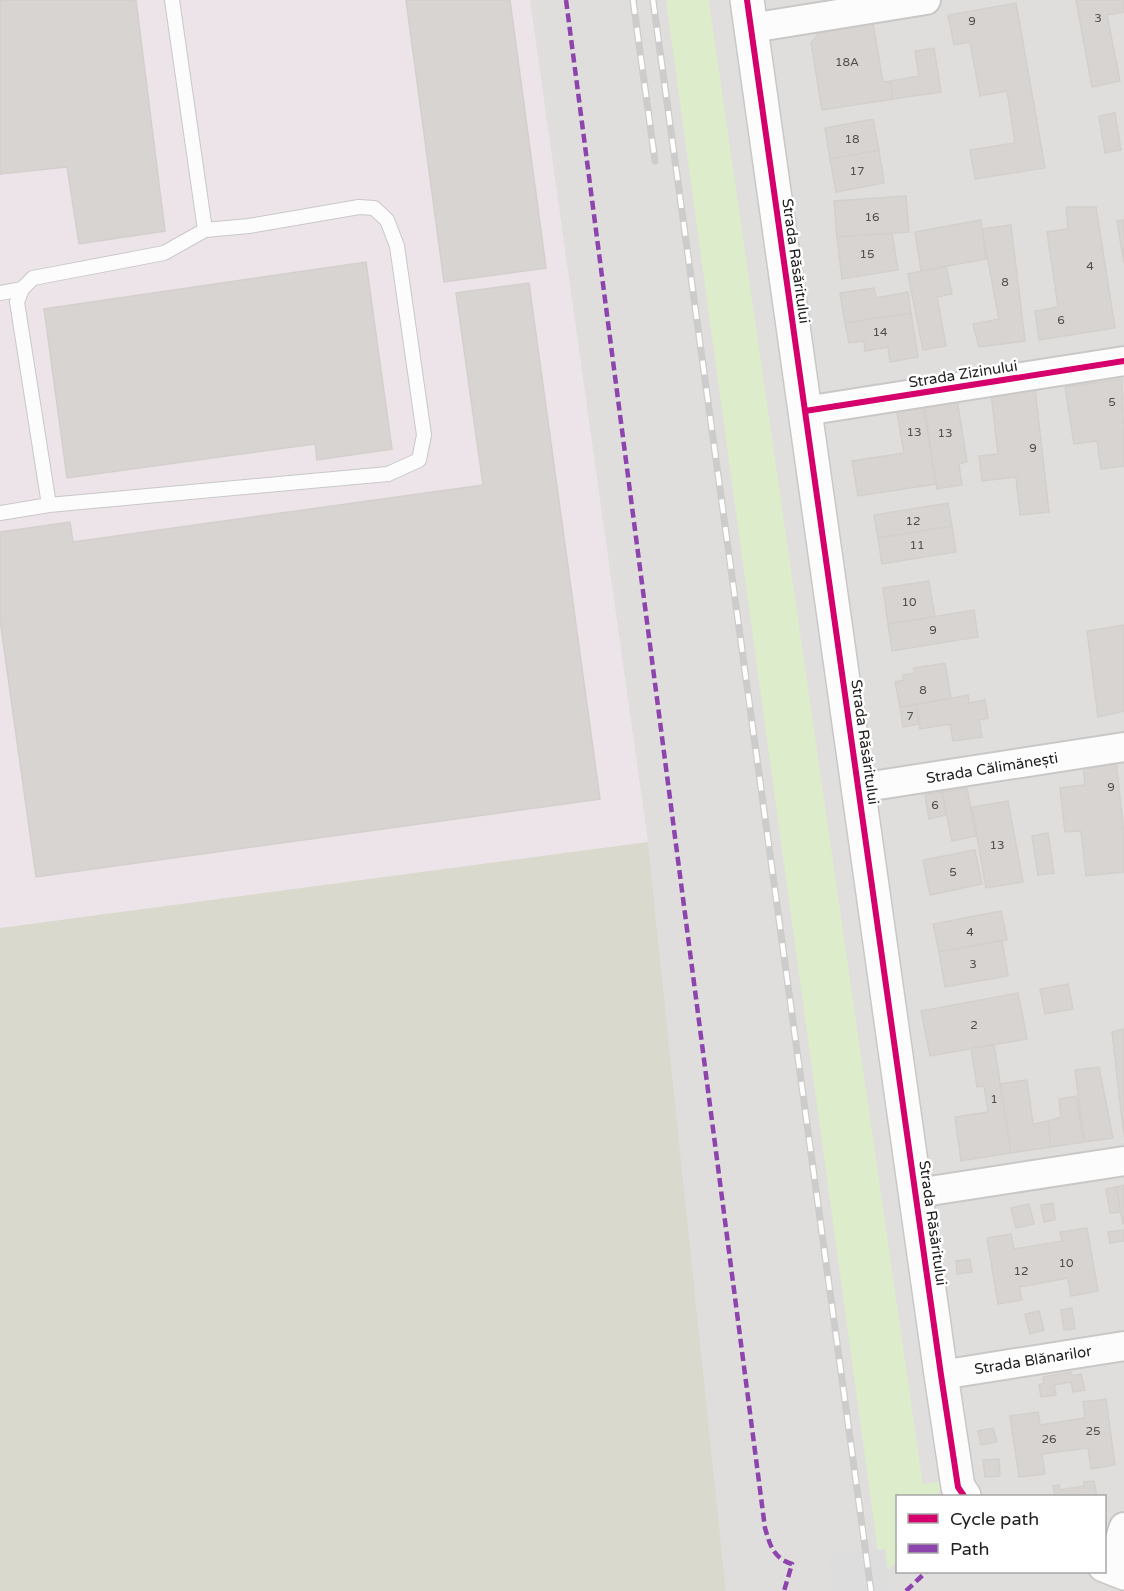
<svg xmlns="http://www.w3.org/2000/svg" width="1124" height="1591" font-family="'Varela Round',sans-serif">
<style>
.residential{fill:#dfdedc;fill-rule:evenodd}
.industrial{fill:#ede4e9}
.construction{fill:#d9d9cd}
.grass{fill:#ddeccb}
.parking{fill:#e0dfde}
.pier{fill:#dedddd}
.building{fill:#d7d4d2;stroke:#d3d0cc;stroke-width:1.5}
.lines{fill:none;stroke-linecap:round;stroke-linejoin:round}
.service-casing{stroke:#c9c8c7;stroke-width:16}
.minor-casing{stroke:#c9c8c7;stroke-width:32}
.tertiary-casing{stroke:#c9c8c7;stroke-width:36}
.service{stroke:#fdfcfc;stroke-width:14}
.minor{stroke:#fdfcfc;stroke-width:28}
.tertiary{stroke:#fdfcfc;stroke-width:33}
.rail-casing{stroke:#ccc;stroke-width:7}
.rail{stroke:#fff;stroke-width:4.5;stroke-dasharray:14;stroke-linecap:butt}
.quiet{stroke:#8e44ad;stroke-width:4.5;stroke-dasharray:9 4.5;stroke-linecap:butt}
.cycleway-casing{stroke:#fff;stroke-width:10}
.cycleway{stroke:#d6006c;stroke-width:6}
.labels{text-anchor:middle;stroke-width:5;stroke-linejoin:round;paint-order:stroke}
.number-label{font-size:12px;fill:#4f4e4e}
.street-label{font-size:15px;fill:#222;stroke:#fff}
</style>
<rect width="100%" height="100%" fill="#f0eeeb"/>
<!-- residential -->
<path class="residential" d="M0,0H1124V1591H0ZM898,1496H1104V1572H898Z"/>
<!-- industrial -->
<path class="industrial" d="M0,0H530L648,842L726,1591H0Z"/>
<!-- construction -->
<path class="construction" d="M648,842L726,1591H0V928Z"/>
<!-- grass -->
<path class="grass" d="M666,0H709L923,1484L942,1481L938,1496H898L897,1563L881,1574Z"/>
<!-- parking -->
<path class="parking" d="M709,0H729L942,1481L923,1484Z"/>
<!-- pier -->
<path class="pier" d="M885,1549L890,1591H833L829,1554Z"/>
<!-- building -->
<path class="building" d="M0,0H136L165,231L79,244L67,167L0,174Z
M406,0H510L546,268L444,282Z
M1076,0H1124V12L1107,15L1120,81L1092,87Z
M1016,3L1045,168L975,179L970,150L1015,143L1007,91L980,96L970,42L954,45L948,15Z
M873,24L883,82L890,81L893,99L822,110L811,43L819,33Z
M934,48L941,92L893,99L890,81L919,76L915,51Z
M1115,113L1121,150L1105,153L1099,116Z
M873,119L879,150L830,159L825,128Z
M879,150L884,183L836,192L830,159Z
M906,196L909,232L837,237L834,201Z
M1066,207H1096L1115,328L1039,340L1035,311L1058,307L1047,232L1068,229Z
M981,220L986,259L921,271L915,232Z
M1124,220V263L1117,221Z
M1011,225L1025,341L979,347L973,324L999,319L982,229Z
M892,233L898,270L842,279L837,237Z
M366,262L392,449L317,460L315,444L67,478L44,309Z
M946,266L952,294L937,297L946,346L923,350L908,274Z
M529,283L600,799L36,877L0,620V532L70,522L73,542L483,485L456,293Z
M874,288L876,298L908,292L911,313L845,323L840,293Z
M911,313L918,357L890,362L888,347L865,351L864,341L849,343L845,323Z
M1122,379L1124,466L1101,469L1097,441L1074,444L1065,387Z
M1035,388L1049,512L1020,515L1016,477L982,481L979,456L998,454L991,393Z
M957,399L967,462L959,464L962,485L937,489L924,404Z
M923,407L936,484L858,496L852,461L904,453L897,412Z
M948,503L952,526L878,538L874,515Z
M952,526L956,552L882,564L878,538Z
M929,581L935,617L888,624L883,588Z
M974,610L978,637L892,651L888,624Z
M1124,625V711L1098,717L1087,631Z
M945,663L951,698L900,707L895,682L904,680L903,675L915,673L914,668Z
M968,695L969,703L985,700L988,718L979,720L982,737L953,741L950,724L920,729L916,705Z
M916,705L920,724L903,727L900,707Z
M1116,761L1124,834V872L1086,876L1081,831L1065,832L1060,788L1085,785L1083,765Z
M967,788L976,836L952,841L942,792Z
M942,792L946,815L929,819L925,795Z
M1008,801L1023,882L986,888L972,807Z
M1048,833L1054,873L1038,875L1032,836Z
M975,850L982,884L930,895L923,860Z
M1001,911L1007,940L939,952L933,924Z
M1002,940L1008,976L945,987L939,952Z
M1068,984L1073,1009L1045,1014L1040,989Z
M1018,993L1027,1039L930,1056L921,1011Z
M1124,1029V1137L1112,1032Z
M994,1044L1011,1153L961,1161L955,1117L988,1112L984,1086L977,1087L971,1048Z
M1099,1067L1113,1138L1084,1142L1075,1070Z
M1027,1080L1033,1124L1048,1121L1051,1147L1011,1153L1000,1084Z
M1076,1096L1084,1142L1051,1147L1048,1121L1061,1117L1059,1099Z
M1124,1185V1223L1123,1224L1116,1187Z
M1116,1187L1121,1212L1110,1213L1106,1189Z
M1053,1203L1055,1220L1044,1222L1041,1205Z
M1029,1204L1034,1224L1016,1228L1011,1208Z
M1087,1228L1098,1291L1071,1296L1068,1278L1019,1287L1022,1300L998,1304L987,1238L1011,1234L1014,1249L1062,1241L1060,1232Z
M1124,1230V1241L1110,1243L1108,1232Z
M970,1259L972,1272L957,1274L956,1261Z
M1072,1308L1075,1329L1064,1330L1061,1310Z
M1039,1311L1044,1330L1030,1334L1025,1314Z
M1071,1372L1072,1376L1081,1374L1085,1390L1073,1392L1071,1382L1054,1385L1056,1395L1041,1397L1039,1385L1044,1383L1043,1377Z
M1106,1399L1115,1465L1091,1469L1088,1448L1042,1454L1045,1474L1019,1477L1010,1416L1038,1412L1040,1425L1085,1418L1083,1402Z
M993,1428L997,1442L981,1445L978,1431Z
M999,1459L1000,1476L985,1477L983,1460Z
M1094,1481L1097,1496H1055L1053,1486L1059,1485L1060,1490L1084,1486V1482Z"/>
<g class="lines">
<!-- service casing -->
<g class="service-casing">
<path id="service" d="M0,293L22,289
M49,505L17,302L22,289L33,278L164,253L205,230
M0,513L49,505L388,474L419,460L424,435L397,246L387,220L374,208L359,207L249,226L205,230L172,0"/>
</g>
<!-- minor casing -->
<g class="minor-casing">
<path id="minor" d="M751,28L926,0
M805,411L1124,361
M859,788L1124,747
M917,1193L1124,1161
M941,1375L1124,1346
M1124,1527C1118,1542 1117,1553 1124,1568"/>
</g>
<!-- tertiary casing -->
<g class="tertiary-casing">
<path id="tertiary" d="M747,0L941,1375L958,1487L964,1496
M1104,1565L1124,1573"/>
</g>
<!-- service -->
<use href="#service" class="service"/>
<!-- minor -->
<use href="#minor" class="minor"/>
<!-- tertiary -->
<use href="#tertiary" class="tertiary"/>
<!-- rail casing -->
<g class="rail-casing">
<path id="rail" d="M633,0L655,161
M653,0L871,1591"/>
</g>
<!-- rail -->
<use href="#rail" class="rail"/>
<!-- quiet -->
<path class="quiet" d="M566,0L765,1528C770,1545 773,1558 792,1564L784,1591
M906,1591L926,1572"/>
<!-- cycleway casing -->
<g class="cycleway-casing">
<path id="cycleway" d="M747,0L941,1375L958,1487L964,1496
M805,411L1124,361"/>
</g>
<!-- cycleway -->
<use href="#cycleway" class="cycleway"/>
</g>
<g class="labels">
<!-- number labels -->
<g class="number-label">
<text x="1098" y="22">3</text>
<text x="972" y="25">9</text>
<text x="847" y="66">18A</text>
<text x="852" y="143">18</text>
<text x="857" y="175">17</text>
<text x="872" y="221">16</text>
<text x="867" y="258">15</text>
<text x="1090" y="270">4</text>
<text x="1005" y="286">8</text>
<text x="1061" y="324">6</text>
<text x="880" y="336">14</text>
<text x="1112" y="406">5</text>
<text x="914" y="436">13</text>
<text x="945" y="437">13</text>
<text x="1033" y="452">9</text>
<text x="913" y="525">12</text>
<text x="917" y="549">11</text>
<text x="909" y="606">10</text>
<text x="933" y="634">9</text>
<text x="923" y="694">8</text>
<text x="910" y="720">7</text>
<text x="1111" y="791">9</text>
<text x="935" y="809">6</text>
<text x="997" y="849">13</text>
<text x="953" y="876">5</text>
<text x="970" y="936">4</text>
<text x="973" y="968">3</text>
<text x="974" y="1029">2</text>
<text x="994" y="1103">1</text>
<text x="1066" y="1267">10</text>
<text x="1021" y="1275">12</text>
<text x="1093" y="1435">25</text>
<text x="1049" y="1443">26</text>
</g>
<!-- street labels -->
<g class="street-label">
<text transform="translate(796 261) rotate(82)" y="5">Strada Răsăritului</text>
<text transform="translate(963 374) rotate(-9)" y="5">Strada Zizinului</text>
<text transform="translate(865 742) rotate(82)" y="5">Strada Răsăritului</text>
<text transform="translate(992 768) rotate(-9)" y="5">Strada Călimănești</text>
<text transform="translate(933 1223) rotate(82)" y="5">Strada Răsăritului</text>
<text transform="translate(1033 1360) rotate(-9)" y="5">Strada Blănarilor</text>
</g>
</g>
<!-- legend -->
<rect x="896" y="1495" width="210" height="78" fill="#ffffff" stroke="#a7a7a7" stroke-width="1.5"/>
<rect x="908" y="1514" width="30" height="9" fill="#d6006c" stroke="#a7a7a7" stroke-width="1.5"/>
<text x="950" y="1525" font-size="18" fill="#222222">Cycle path</text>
<rect x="908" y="1544" width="30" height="9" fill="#8e44ad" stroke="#a7a7a7" stroke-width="1.5"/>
<text x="950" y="1555" font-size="18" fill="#222222">Path</text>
</svg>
